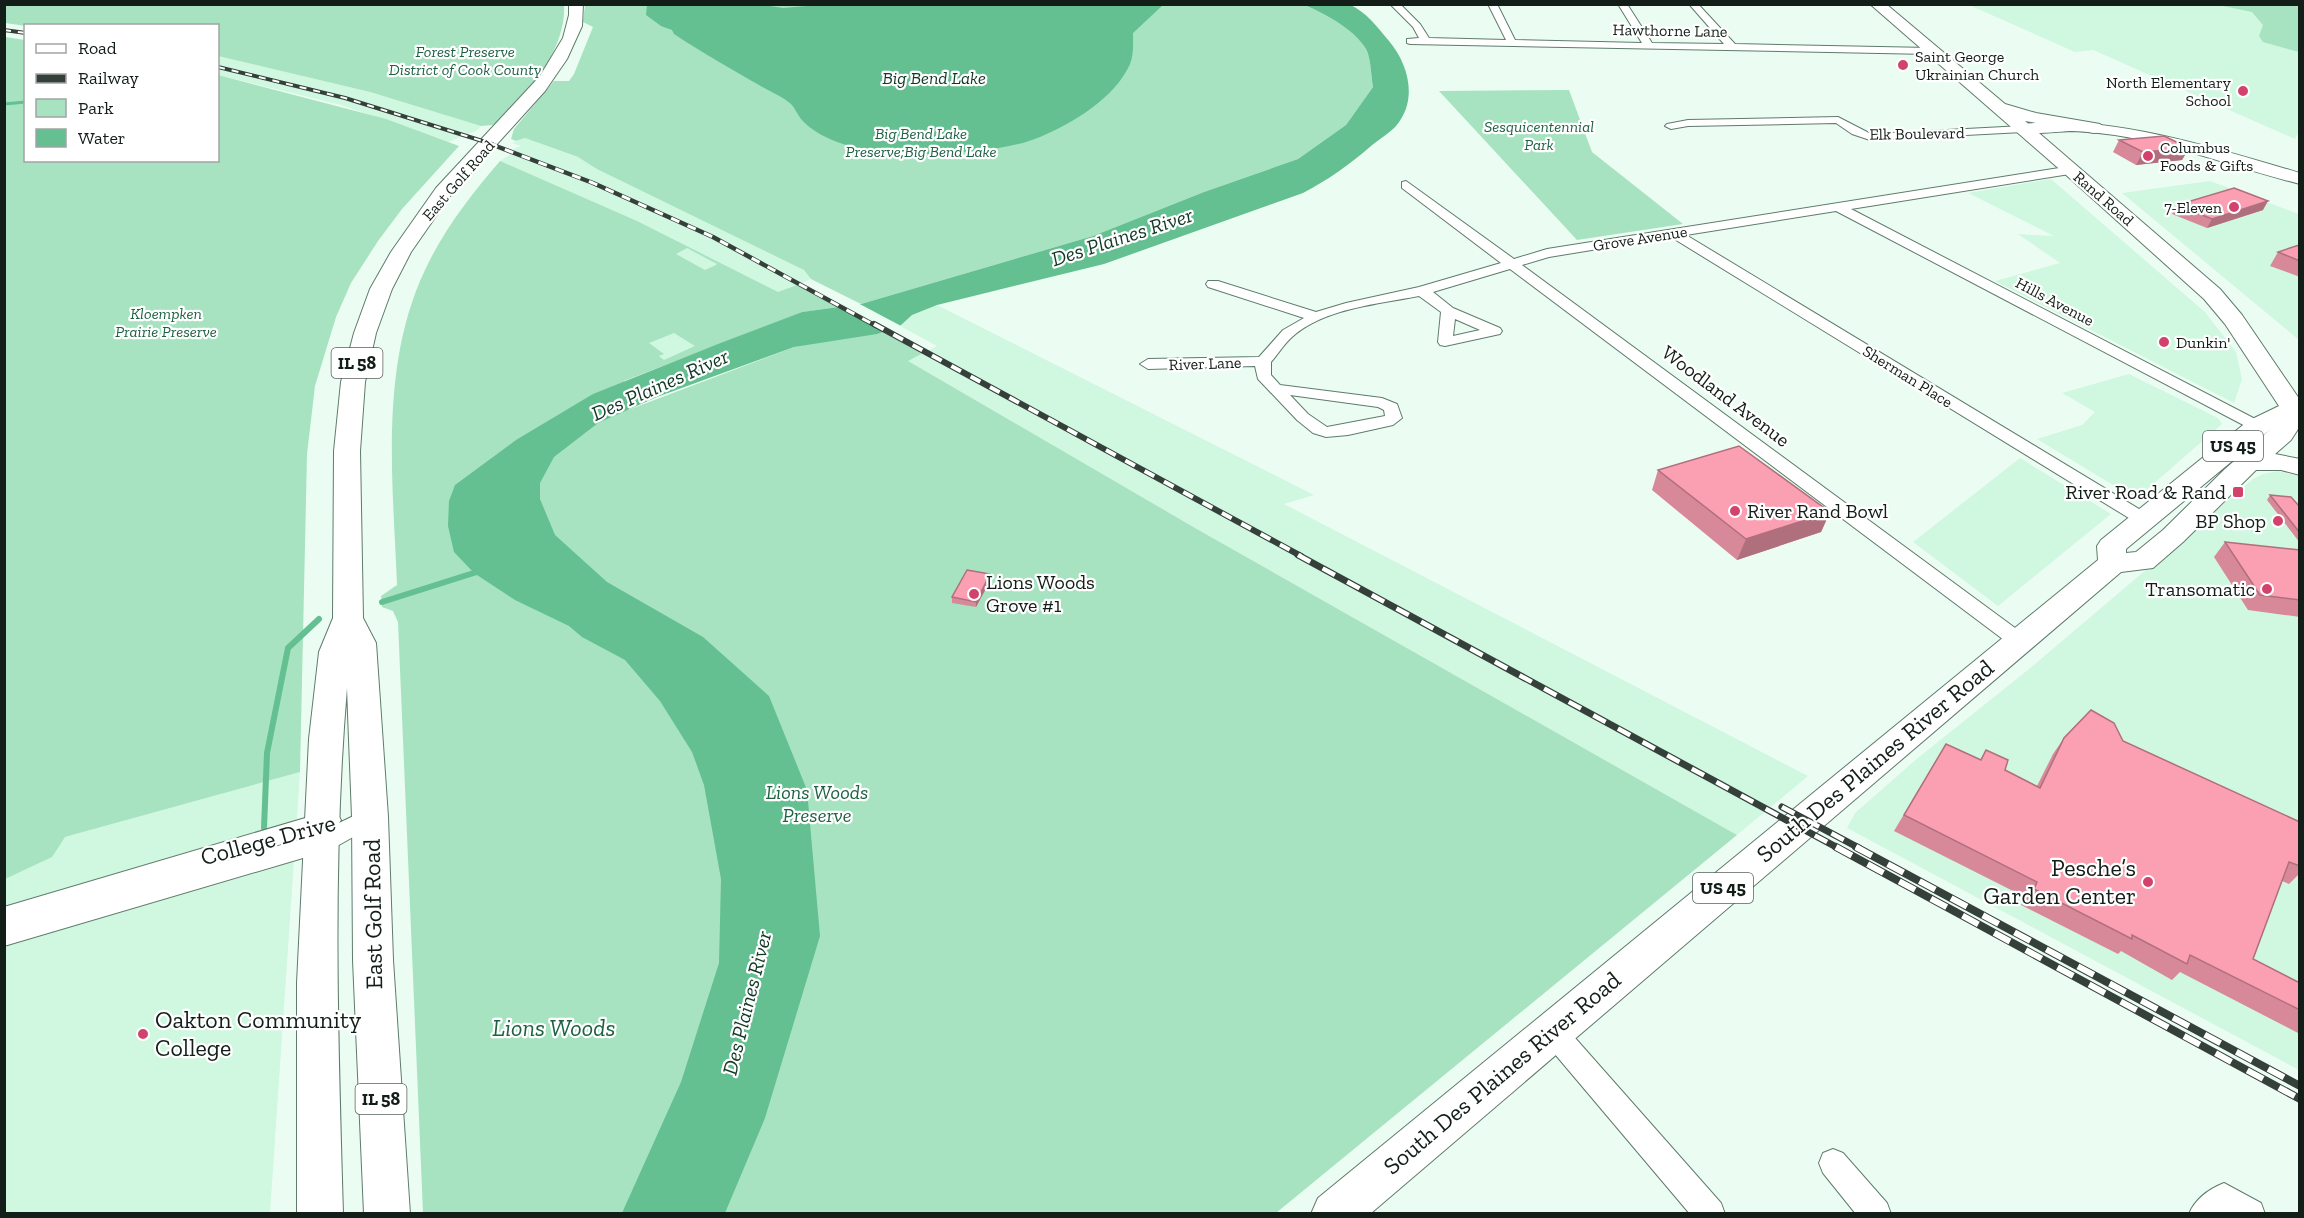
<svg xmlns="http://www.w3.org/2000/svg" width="2304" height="1218" font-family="'Zilla Slab',serif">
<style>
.built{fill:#d0f7e0}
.green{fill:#a7e3c1;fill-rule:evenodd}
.water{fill:#64bf91}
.pier{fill:#ebfdf2}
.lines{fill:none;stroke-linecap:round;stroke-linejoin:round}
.stream-far1{stroke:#64bf91;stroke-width:3}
.stream{stroke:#64bf91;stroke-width:6}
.minor-casing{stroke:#5f7b6b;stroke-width:2}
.secondary-casing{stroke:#5f7b6b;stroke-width:2}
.primary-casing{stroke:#5f7b6b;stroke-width:2}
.minor{fill:#fff;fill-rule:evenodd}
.secondary{fill:#fff;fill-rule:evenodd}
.primary{fill:#fff;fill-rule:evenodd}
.rail-far4-casing{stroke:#344039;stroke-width:4}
.rail-far3-casing{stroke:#344039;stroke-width:4.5}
.rail-far2-casing{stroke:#344039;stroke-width:6}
.rail-far1-casing{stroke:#344039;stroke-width:7}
.rail-casing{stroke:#344039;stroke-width:8}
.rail-far4{stroke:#fff;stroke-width:2;stroke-dasharray:7;stroke-linecap:butt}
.rail-far3{stroke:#fff;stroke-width:3;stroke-dasharray:9;stroke-linecap:butt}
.rail-far2{stroke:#fff;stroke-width:4;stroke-dasharray:11;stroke-linecap:butt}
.rail-far1{stroke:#fff;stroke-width:4.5;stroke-dasharray:14;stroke-linecap:butt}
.rail{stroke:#fff;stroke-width:6;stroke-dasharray:18;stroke-linecap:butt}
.wall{fill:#d88999}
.shaded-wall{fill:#b06f7d}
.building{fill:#fb9fb2;stroke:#b06f7d;stroke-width:1.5}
.poi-dot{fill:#d1436d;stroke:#fff;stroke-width:2}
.labels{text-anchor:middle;stroke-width:4.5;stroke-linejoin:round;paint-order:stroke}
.far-street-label{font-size:16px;fill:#131e18;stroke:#fff}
.far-park-label{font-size:16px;font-style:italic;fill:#1e6143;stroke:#fff}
.far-poi-label{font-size:16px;fill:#131e18;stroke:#fff;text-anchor:start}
.far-water-label{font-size:18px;font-style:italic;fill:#103825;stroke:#fff}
.shield{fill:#fff;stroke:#5a625d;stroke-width:1.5}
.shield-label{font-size:18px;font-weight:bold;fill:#131e18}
.street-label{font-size:20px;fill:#131e18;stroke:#fff}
.poi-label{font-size:20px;fill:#131e18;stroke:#fff;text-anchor:end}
.park-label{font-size:20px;font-style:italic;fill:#1e6143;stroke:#fff}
.water-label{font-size:21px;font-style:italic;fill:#103825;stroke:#fff}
.near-street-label{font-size:24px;fill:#131e18;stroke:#fff}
.near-poi-label{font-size:24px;fill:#131e18;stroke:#fff;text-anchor:end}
.near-park-label{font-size:24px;font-style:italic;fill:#1e6143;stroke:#fff}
</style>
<rect width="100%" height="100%" fill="#ebfdf2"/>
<!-- built -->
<path class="built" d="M2272,4L2299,13V131L2295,139L2093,50L2075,52L1969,5Z
M218,56L370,92L481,126L476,131L448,142L341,105L218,75Z
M525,138L577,157L707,193L861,304L811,279L798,285L839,307L802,312L623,381L500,161L511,154L506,152L521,146L512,143Z
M2051,179L2205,312L2236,352L2242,379L2234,403L1995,281L2060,263L2018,234L2054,236L1968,193Z
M2210,181L2299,214V340L2122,193Z
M937,305L1314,495L1284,504L1808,776L1737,835L1195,528L849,338L882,332L924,353L937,346L900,326L912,315Z
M2129,374L2218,418L2222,424L2136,499L2037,439L2082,425L2095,412L2062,393Z
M2020,458L2111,514L1998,606L1913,542Z
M2278,471L2299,476V1070L1847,828L1855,813L1919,757L2029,669L2253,479L2263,474Z
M300,772L270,1213H5L4,854Z"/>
<!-- green -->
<path class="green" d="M5,4H564C567,49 529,92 498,121L493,125L481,126L370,92L218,56V26H26L5,23Z
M585,5H1304C1324,13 1354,29 1366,49C1371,58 1371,76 1373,87L1346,125L1298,159L1204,192L1093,236L861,304L811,279L804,270L597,169L578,157L525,138L516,141L511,139L514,129L554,81H569L574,74L593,27L583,22Z
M2218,5H2299V52L2263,42L2259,36L2263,25L2252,12Z
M5,37L25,40L26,160H218V75L386,119L459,146L402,209L378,241L351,283L336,317L315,386L307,454L300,772L65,837L52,857L5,879Z
M1569,90L1592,152L1683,224L1577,240L1439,91Z
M500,161L637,221L778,292L797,285L839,307L802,312L624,381L628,410L794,347L832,339L882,332L923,353L908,361L1195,528L1737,835L1276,1213H423L398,622L393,611L382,607L381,596L397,585C393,481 379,367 425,270C444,229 471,195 500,161ZM687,248L717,264L716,265L705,270L676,254ZM674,333L695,346L664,360L659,356L664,354L649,343Z"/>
<!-- water -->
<path class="water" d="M1348,4C1366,11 1378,28 1389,41C1409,65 1418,100 1396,126C1390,133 1379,139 1371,146C1349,165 1328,180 1303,193L1104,264L937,305L912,315L900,326L877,334L794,347L657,397L598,423L554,457L540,483V499L555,535L607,582L703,637L769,696L807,790L820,936L765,1118L725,1213H622L681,1082L719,963L721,879L704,785L692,752L660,701L625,660L582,637L569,626L515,600L474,573L454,552L448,526L449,501L455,485L516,440L593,394L718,344L802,312L861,304L1093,236L1204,192L1298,159L1346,125L1373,87C1371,76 1371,58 1366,49C1354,29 1324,13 1304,5Z
M647,5L758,4L783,8L830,4L1163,5L1133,33C1133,43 1134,54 1130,64C1115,98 1073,123 1040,137C996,156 888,160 843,144C828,139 811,131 801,119C797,114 795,108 791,104C782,96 769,91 759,85C731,69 701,52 674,34L672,30L661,26L646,15Z"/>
<!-- pier -->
<path class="pier" d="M856,302L903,327L887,333L834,305Z"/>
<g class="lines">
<!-- stream-far1 -->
<path class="stream-far1" d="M4,104L26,102"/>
<!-- stream -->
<path class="stream" d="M382,602L480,571
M264,828L267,753L288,648L319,619"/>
<!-- minor casing -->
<g class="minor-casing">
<path id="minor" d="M1390,4H1400L1420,24L1429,38L1506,40L1488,4H1497L1515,40L1642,43L1618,4H1627L1652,43L1724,44L1689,4H1698L1735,44L1930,48L1935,51L1930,54L1410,44L1407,43V39L1419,38L1413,27Z
M1838,117L1871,134L2023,126L2029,129L2023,132L1870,140L1852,134L1836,123L1688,126L1671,129L1665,126L1667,124L1688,120Z
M2072,166L2076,167V173L1851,209L2263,423L2265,426L2263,429H2251L1836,211L1686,235L2149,515L2152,519L2149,523H2137L1671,237L1549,257L1522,265L2026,636L2029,641L2026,646L2019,648L2012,646L1510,269L1433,292L1453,308L1500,328L1502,331L1500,334L1445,346L1440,345L1438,342L1441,312L1419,296C1379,304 1324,308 1292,337C1284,344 1278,354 1271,362V375L1280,385L1382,398L1397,404L1402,418L1393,425L1348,435L1326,437L1313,433L1297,420L1258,379L1255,366L1148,369L1140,364L1148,359L1259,357L1283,330L1304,318L1208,287L1206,284L1208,281H1218L1316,312L1346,303L1419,287L1501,263L1402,188V182L1406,181L1514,259L1547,249ZM1455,319L1480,330L1453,336ZM1290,395L1378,407L1384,410L1385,416L1327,427L1308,414Z
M370,808L378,811L382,817L378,823L330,850L4,946V907L329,811L337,814L341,820L339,823ZM324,831L315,835L213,865Z
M1552,1019L1561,1022L1721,1203L1725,1214H1690L1543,1040L1539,1031L1543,1022Z
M1833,1149L1843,1153L1887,1203L1891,1214H1856L1823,1173L1819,1163L1823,1153Z
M2224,1183L2261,1203L2265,1214H2189C2195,1199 2209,1189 2224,1183Z"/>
</g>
<!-- secondary casing -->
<g class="secondary-casing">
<path id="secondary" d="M2057,121C2141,125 2219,149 2300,173V184C2224,165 2152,134 2073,131C2060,131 2022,137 2015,129L2023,124Z"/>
</g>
<!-- primary casing -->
<g class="primary-casing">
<path id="primary" d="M569,4H583L582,26L567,59L545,91L450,196L411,252L392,289L376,333L365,382L360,451L363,618L376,643L388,817L393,960L410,1214H364L353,960L352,817L347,688C332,863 338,1039 343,1214H297V983L309,739L319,652L333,618L334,451L341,382L354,333L370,289L391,252L436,188L540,76L563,38L569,15Z
M1870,4H1886L2005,104L2036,113L2100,124L2103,128L2100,132L2094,133L2025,121L2220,289L2242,315L2300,400V426L2291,440L2275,454L2300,459V475L2281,470H2256L2183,542L2153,568L2121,572L1370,1214H1311L1318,1198L2098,560L2097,546L2101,540L2248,421L2279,406L2225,324L2204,299L2065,174ZM2272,428L2225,469L2163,530L2136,552L2126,553V549Z"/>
</g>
<!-- minor -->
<use href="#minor" class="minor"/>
<!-- secondary -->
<use href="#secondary" class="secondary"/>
<!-- primary -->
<use href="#primary" class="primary"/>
<!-- rail-far4 casing -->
<g class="rail-far4-casing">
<path id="rail-far4" d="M4,30L26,33
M218,67L345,98L492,144"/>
</g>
<!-- rail-far3 casing -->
<g class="rail-far3-casing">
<path id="rail-far3" d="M488,143L593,183L713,237L876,326"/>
</g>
<!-- rail-far2 casing -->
<g class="rail-far2-casing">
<path id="rail-far2" d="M874,324L1301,556"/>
</g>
<!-- rail-far1 casing -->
<g class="rail-far1-casing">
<path id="rail-far1" d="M1298,555L1838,848
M1782,807L1859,848"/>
</g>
<!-- rail casing -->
<g class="rail-casing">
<path id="rail" d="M1836,847L2300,1099
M1856,847L2300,1086"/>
</g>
<!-- rail-far4 -->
<use href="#rail-far4" class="rail-far4"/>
<!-- rail-far3 -->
<use href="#rail-far3" class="rail-far3"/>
<!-- rail-far2 -->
<use href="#rail-far2" class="rail-far2"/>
<!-- rail-far1 -->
<use href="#rail-far1" class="rail-far1"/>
<!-- rail -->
<use href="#rail" class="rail"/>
</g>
<!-- wall -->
<path class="wall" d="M2119,140L2189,148L2182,160L2136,165L2113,152Z
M2177,205L2263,210L2207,228L2172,214Z
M2300,245V277L2270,266L2278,252Z
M1658,470L1830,512L1821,532L1737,560L1652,490Z
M2270,495L2300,507V543L2267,500Z
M2225,542L2300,550V617L2248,610L2214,557Z
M990,574L991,579L976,607L952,603V597Z
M2064,738L2123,741L2300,822V873L2289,884L2282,881L2253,959L2300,983V1034L2180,972L2172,980L2121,951L2118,954L2021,905L2025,897L1894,831L1946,744L1980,760L1986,750L2005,770L2037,786L2053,754Z"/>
<!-- shaded-wall -->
<path class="shaded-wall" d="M2189,148L2182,160L2136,165L2143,152Z
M2268,201L2263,210L2207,228L2212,219Z
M1830,512L1821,532L1737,560L1746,539Z
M990,574L991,579L976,607V602Z"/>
<!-- building -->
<path class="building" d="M2164,136L2189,148L2143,152L2119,140Z
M2234,188L2268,201L2212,219L2177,205Z
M2299,245L2300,261L2278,252Z
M1739,446L1830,512L1746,539L1658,470Z
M2270,495L2291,497L2300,507V533Z
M2225,542L2300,550V600L2260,595Z
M967,570L990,574L976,602L952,597Z
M2091,710L2114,723L2123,741L2300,822V866L2289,862L2253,959L2300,983V1010L2190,955L2187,964L2132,935V939L2034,889L2037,882L1904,815L1946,744L1981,760L1986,750L2008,760L2005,770L2040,788L2064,738Z"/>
<!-- markers -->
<g class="poi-dot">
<circle cx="1903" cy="65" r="6"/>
<circle cx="2243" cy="91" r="6"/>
<circle cx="2148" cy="156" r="6"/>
<circle cx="2234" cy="207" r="6"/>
<circle cx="2164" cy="342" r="6"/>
<rect x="2232" y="486" width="12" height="12" rx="3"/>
<circle cx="1735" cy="511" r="6"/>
<circle cx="2278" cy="521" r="6"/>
<circle cx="2267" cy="589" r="6"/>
<circle cx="974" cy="594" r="6"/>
<circle cx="2148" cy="882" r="6"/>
<circle cx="143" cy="1034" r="6"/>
</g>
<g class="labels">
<!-- far-street labels -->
<g class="far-street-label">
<text transform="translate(1670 30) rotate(1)" y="6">Hawthorne Lane</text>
<text transform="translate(1917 133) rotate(-1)" y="6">Elk Boulevard</text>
<text transform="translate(458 180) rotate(-49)" y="6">East Golf Road</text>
<text transform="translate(2104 198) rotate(41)" y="6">Rand Road</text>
<text transform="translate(1640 238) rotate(-9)" y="6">Grove Avenue</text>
<text transform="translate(2055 301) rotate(28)" y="6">Hills Avenue</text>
<text transform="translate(1205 363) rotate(-2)" y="6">River Lane</text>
<text transform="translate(1908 376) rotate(32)" y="6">Sherman Place</text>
</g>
<!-- far-park labels -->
<g class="far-park-label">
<text x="465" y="57">Forest Preserve<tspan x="465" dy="18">District of Cook County</tspan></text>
<text x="1539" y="132">Sesquicentennial<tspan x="1539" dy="18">Park</tspan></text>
<text x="921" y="139">Big Bend Lake<tspan x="921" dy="18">Preserve;Big Bend Lake</tspan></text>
<text x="166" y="319">Kloempken<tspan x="166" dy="18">Prairie Preserve</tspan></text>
</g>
<!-- far-poi labels -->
<g class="far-poi-label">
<text x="1915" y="62">Saint George<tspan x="1915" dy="18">Ukrainian Church</tspan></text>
<text x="2231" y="88" text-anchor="end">North Elementary<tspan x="2231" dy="18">School</tspan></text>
<text x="2160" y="153">Columbus<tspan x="2160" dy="18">Foods &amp; Gifts</tspan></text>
<text x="2222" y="213" text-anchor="end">7-Eleven</text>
<text x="2176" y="348">Dunkin'</text>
</g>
<!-- far-water labels -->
<g class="far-water-label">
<text x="934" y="84">Big Bend Lake</text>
</g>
<!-- shield labels -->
<g class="shield">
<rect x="331.5" y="348" width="51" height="30" rx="4.5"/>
<rect x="2203" y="431" width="60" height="30" rx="4.5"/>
<rect x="1693" y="873" width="60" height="30" rx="4.5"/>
<rect x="355.5" y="1084" width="51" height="30" rx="4.5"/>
</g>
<g class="shield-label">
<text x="357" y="369">IL 58</text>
<text x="2233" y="452">US 45</text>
<text x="1723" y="894">US 45</text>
<text x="381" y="1105">IL 58</text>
</g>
<!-- street labels -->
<g class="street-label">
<text transform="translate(1726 396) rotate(37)" y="7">Woodland Avenue</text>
</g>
<!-- poi labels -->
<g class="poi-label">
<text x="2226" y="499">River Road &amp; Rand</text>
<text x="1747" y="518" text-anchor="start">River Rand Bowl</text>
<text x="2266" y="528">BP Shop</text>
<text x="986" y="589" text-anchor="start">Lions Woods<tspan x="986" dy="23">Grove #1</tspan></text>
<text x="2255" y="596">Transomatic</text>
</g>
<!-- park labels -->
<g class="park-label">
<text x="817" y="799">Lions Woods<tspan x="817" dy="23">Preserve</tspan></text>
</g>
<!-- water labels -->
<g class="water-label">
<text transform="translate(1122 237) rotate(-18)" y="7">Des Plaines River</text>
<text transform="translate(660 385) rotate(-24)" y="7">Des Plaines River</text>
<text transform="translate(747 1003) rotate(-76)" y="7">Des Plaines River</text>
</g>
<!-- near-street labels -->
<g class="near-street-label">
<text transform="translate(1875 761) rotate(-40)" y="8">South Des Plaines River Road</text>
<text transform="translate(268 840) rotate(-15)" y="8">College Drive</text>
<text transform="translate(373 914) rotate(-91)" y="8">East Golf Road</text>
<text transform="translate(1502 1073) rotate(-40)" y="8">South Des Plaines River Road</text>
</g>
<!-- near-poi labels -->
<g class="near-poi-label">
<text x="2136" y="876">Pesche’s<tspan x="2136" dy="28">Garden Center</tspan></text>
<text x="155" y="1028" text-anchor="start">Oakton Community<tspan x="155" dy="28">College</tspan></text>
</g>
<!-- near-park labels -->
<g class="near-park-label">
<text x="554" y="1036">Lions Woods</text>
</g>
</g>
<!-- border -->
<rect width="2304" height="1218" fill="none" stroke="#131e18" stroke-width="12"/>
<!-- legend -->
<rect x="24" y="24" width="195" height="138" fill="#ffffff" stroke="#a1a5a3" stroke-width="1.5"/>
<rect x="36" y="44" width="30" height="9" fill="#ffffff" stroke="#a1a5a3" stroke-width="1.5"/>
<text x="78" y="54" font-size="18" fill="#131e18">Road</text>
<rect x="36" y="74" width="30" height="9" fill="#344039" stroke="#a1a5a3" stroke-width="1.5"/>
<text x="78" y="84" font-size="18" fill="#131e18">Railway</text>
<rect x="36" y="99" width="30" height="18" fill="#a7e3c1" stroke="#a1a5a3" stroke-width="1.5"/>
<text x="78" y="114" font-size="18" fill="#131e18">Park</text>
<rect x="36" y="129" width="30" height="18" fill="#64bf91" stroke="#a1a5a3" stroke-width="1.5"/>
<text x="78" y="144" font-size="18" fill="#131e18">Water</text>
</svg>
